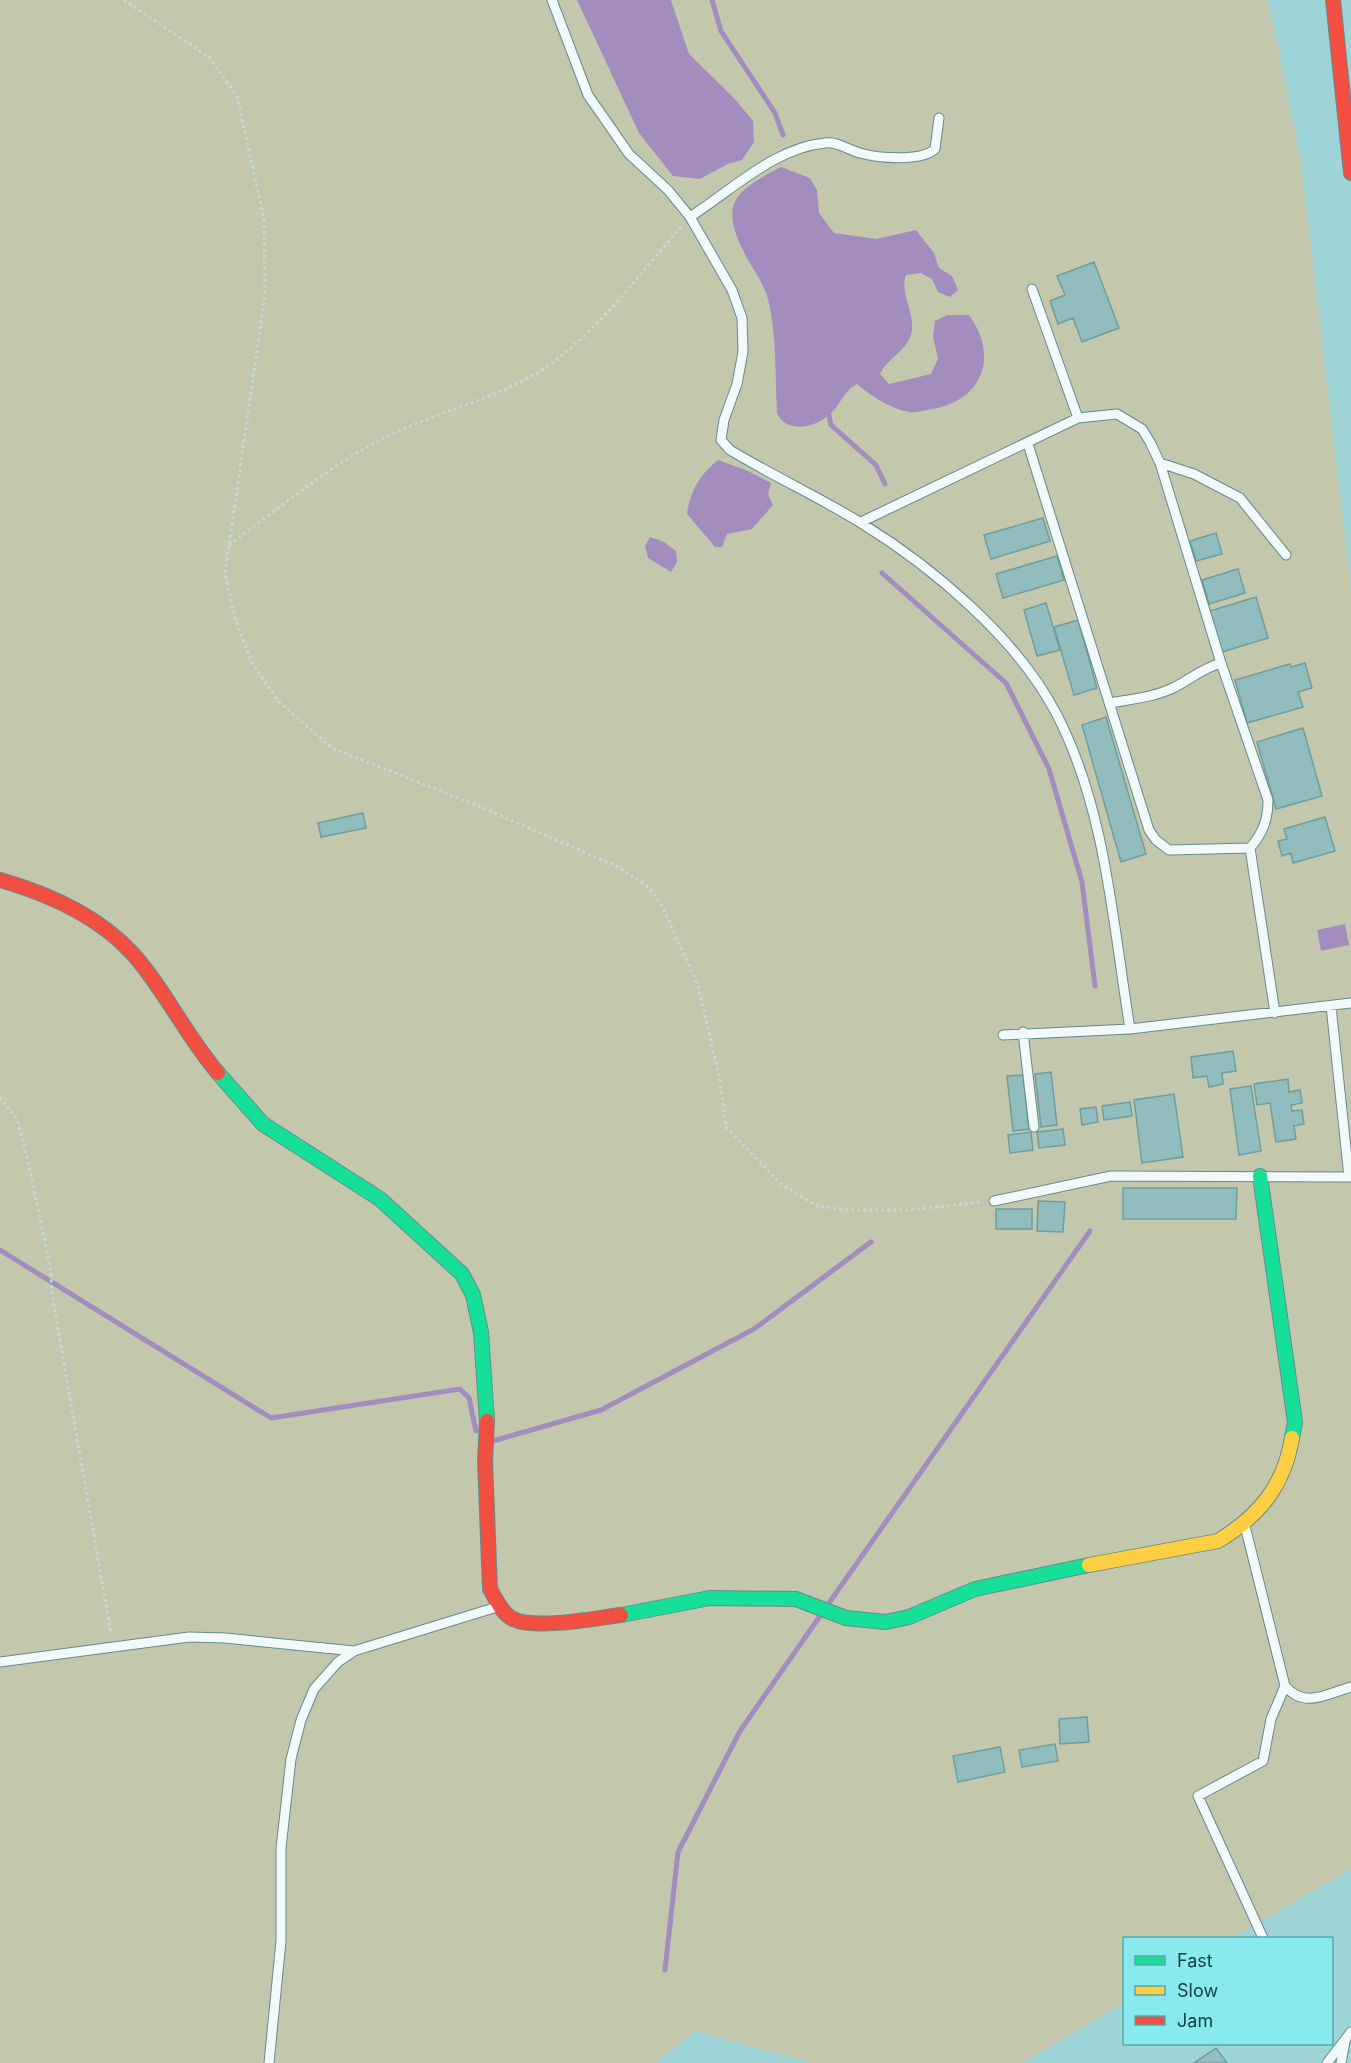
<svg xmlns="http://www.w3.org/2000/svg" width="1351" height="2063" font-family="Inter,sans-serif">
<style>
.green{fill:#c3c8ad}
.water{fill:#a38dbe}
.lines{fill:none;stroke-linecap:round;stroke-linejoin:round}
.stream{stroke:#a38dbe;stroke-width:5}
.building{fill:#92bdbf;stroke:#709d9f;stroke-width:1.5}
.lane-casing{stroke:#648b8d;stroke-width:11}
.fast-casing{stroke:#648b8d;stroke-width:16}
.slow-casing{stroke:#648b8d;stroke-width:16}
.jam-casing{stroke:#648b8d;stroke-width:16}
.path{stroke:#c5d7d7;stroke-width:3;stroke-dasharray:3 3;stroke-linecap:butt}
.lane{stroke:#f1f9f9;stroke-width:9}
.fast{stroke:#16e098;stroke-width:14}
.slow{stroke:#ffcf43;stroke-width:14}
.jam{stroke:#f24e42;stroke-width:14}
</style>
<rect width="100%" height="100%" fill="#9fd4d7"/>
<!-- green -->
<path class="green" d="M0,0H1268L1301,161L1351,589V1869L1233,1938H1124V2003L1022,2063H812L695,2031L655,2063H0Z"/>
<!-- water -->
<path class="water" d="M577,0H671L689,54L734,98L753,121L754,142L742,160L728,164L700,179L673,176L639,133Z
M781,167L810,178L817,190L819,213L834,233L876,239L916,230L934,253L939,268L952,276L958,290L950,297L938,292L932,279L920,273L906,275C899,295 917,314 911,335C905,352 887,359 880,374L889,384L931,374L938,359L933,337L935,321L947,315H969C999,356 983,400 933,409C926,410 916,413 910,412C890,409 871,396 857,384C843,391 841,405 829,415C814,428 786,434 777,413C775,376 777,335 768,299C764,284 754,271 747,258C718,204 733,192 781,167Z
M718,460L748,471L771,483L768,494L773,505L752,529L727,534L722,547H715L687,514C690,491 700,474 718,460Z
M650,537L664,542L676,551L677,562L671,572L648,558L645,546Z
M1345,924L1349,945L1321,951L1317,930Z"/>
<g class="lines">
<!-- stream -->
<path class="stream" d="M712,0L721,31L775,113L783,135
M829,415L831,425L876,465L885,484
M882,573L1006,683L1049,769L1082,882L1095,986
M0,1250L271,1418L460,1389L469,1398L476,1431
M493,1441L601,1410L754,1329L871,1242
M829,1603L1090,1231
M665,1970L678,1852L740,1731L820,1616"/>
</g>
<!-- building -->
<path class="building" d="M1094,262L1119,328L1082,342L1073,318L1058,324L1050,301L1065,295L1057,276Z
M1043,518L1050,541L991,559L984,535Z
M1216,533L1222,554L1196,561L1190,541Z
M1057,556L1064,580L1003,598L996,574Z
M1238,569L1245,593L1209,604L1202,580Z
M1256,597L1268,638L1222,652L1210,611Z
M1046,603L1060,650L1037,656L1024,610Z
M1078,620L1097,688L1074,695L1054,627Z
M1305,663L1312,688L1298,692L1303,707L1247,723L1235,680L1290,664L1291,667Z
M1106,717L1146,854L1121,862L1082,725Z
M1303,728L1322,796L1276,809L1257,742Z
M363,813L366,828L321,837L318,823Z
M1325,817L1335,851L1293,863L1291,853L1282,856L1278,841L1287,839L1284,829Z
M1233,1051L1236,1071L1222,1073L1223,1084L1209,1087L1207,1076L1193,1078L1191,1057Z
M1051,1072L1057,1125L1041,1127L1035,1074Z
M1023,1075L1029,1129L1013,1131L1007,1076Z
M1288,1079L1289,1092L1300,1090L1302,1103L1291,1105L1292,1111L1302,1110L1304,1124L1294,1126L1296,1139L1276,1142L1270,1103L1257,1105L1254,1084Z
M1251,1086L1261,1151L1239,1155L1230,1089Z
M1174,1094L1183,1157L1142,1163L1134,1100Z
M1130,1102L1132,1116L1104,1120L1102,1106Z
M1096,1107L1098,1122L1082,1125L1080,1109Z
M1063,1129L1065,1145L1039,1148L1037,1132Z
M1031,1132L1033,1150L1010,1153L1008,1135Z
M1123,1188H1237L1236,1219H1123Z
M1038,1201L1065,1202L1063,1232L1037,1231Z
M996,1209H1032V1229H996Z
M1087,1717L1089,1742L1060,1744L1059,1719Z
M1055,1744L1058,1761L1022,1767L1019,1750Z
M1000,1747L1005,1772L958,1782L953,1756Z
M1216,2048L1227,2063H1194Z"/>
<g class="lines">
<!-- lane casing -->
<g class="lane-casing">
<path id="lane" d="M552,0L588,95L629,154L668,190L690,217L732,290L742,318L743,352L737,384L724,420L721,440L730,450C773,476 819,497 861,523C934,568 1018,639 1057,715C1106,810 1113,925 1130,1029
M690,217C732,190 774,148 825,143C836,141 849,150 860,153C877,158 921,162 935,149L939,118
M1032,289L1078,418
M1028,444L1149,830L1156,840L1169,850L1250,848
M1160,463L1194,474L1240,498L1286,555
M861,522L1078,418L1117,414L1142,429L1150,442L1160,463L1221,663L1268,800C1268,820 1263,833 1250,848L1275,1013
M1110,703C1132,699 1155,697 1175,687C1192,678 1203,668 1221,663
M1331,1006L1349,1177
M1023,1032L1034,1127
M1003,1035L1130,1029L1351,1003
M994,1201L1111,1176L1351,1177
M1245,1526L1285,1686C1305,1709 1326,1694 1351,1687
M0,1662L189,1637L225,1638L354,1651
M1263,1938L1198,1796L1263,1761L1271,1719L1285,1686
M269,2063L281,1941V1848L291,1759L301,1720L314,1689L338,1662L354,1651L497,1607
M1327,2063L1351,2032
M1341,2063L1345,2042"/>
</g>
<!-- fast casing -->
<g class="fast-casing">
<path id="fast" d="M218,1073L263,1124L380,1199L462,1274L473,1295L481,1332L487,1421
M1260,1176L1295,1422L1292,1438
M621,1615L710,1598L796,1599L846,1618L886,1622L909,1617L975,1589L1089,1565"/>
</g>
<!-- slow casing -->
<g class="slow-casing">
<path id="slow" d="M1089,1565L1218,1541C1259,1516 1284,1486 1292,1438"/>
</g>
<!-- jam casing -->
<g class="jam-casing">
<path id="jam" d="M1333,0L1351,173
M0,880C49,894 97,915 132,953C164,988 186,1036 218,1073
M487,1421L485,1461L490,1589C496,1599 502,1614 513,1619C536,1630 596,1618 621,1615"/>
</g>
<!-- path -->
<path class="path" d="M124,0L209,57L237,96L264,219L265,294L225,573L235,618L252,663L279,702L332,748L481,807L618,867L647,886L661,904L698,985L720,1080L726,1127L781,1184L817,1206L848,1210H909L980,1202
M229,545C284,505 336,459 399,431C447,409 500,397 545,368C598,332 639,274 681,227
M0,1097L17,1119L27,1156L50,1266L53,1300L111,1634"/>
<!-- lane -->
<use href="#lane" class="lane"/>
<!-- fast -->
<use href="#fast" class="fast"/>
<!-- slow -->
<use href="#slow" class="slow"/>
<!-- jam -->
<use href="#jam" class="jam"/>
</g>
<!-- legend -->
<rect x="1123" y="1937" width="210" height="108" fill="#88eaee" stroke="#5aa6a9" stroke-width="1.5"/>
<rect x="1135" y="1956" width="30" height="9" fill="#16e098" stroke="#5aa6a9" stroke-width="1.5"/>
<text x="1177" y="1967" font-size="18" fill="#164042">Fast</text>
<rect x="1135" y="1986" width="30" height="9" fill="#ffcf43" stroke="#5aa6a9" stroke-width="1.5"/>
<text x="1177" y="1997" font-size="18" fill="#164042">Slow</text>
<rect x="1135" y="2016" width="30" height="9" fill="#f24e42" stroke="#5aa6a9" stroke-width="1.5"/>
<text x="1177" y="2027" font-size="18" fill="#164042">Jam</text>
</svg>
